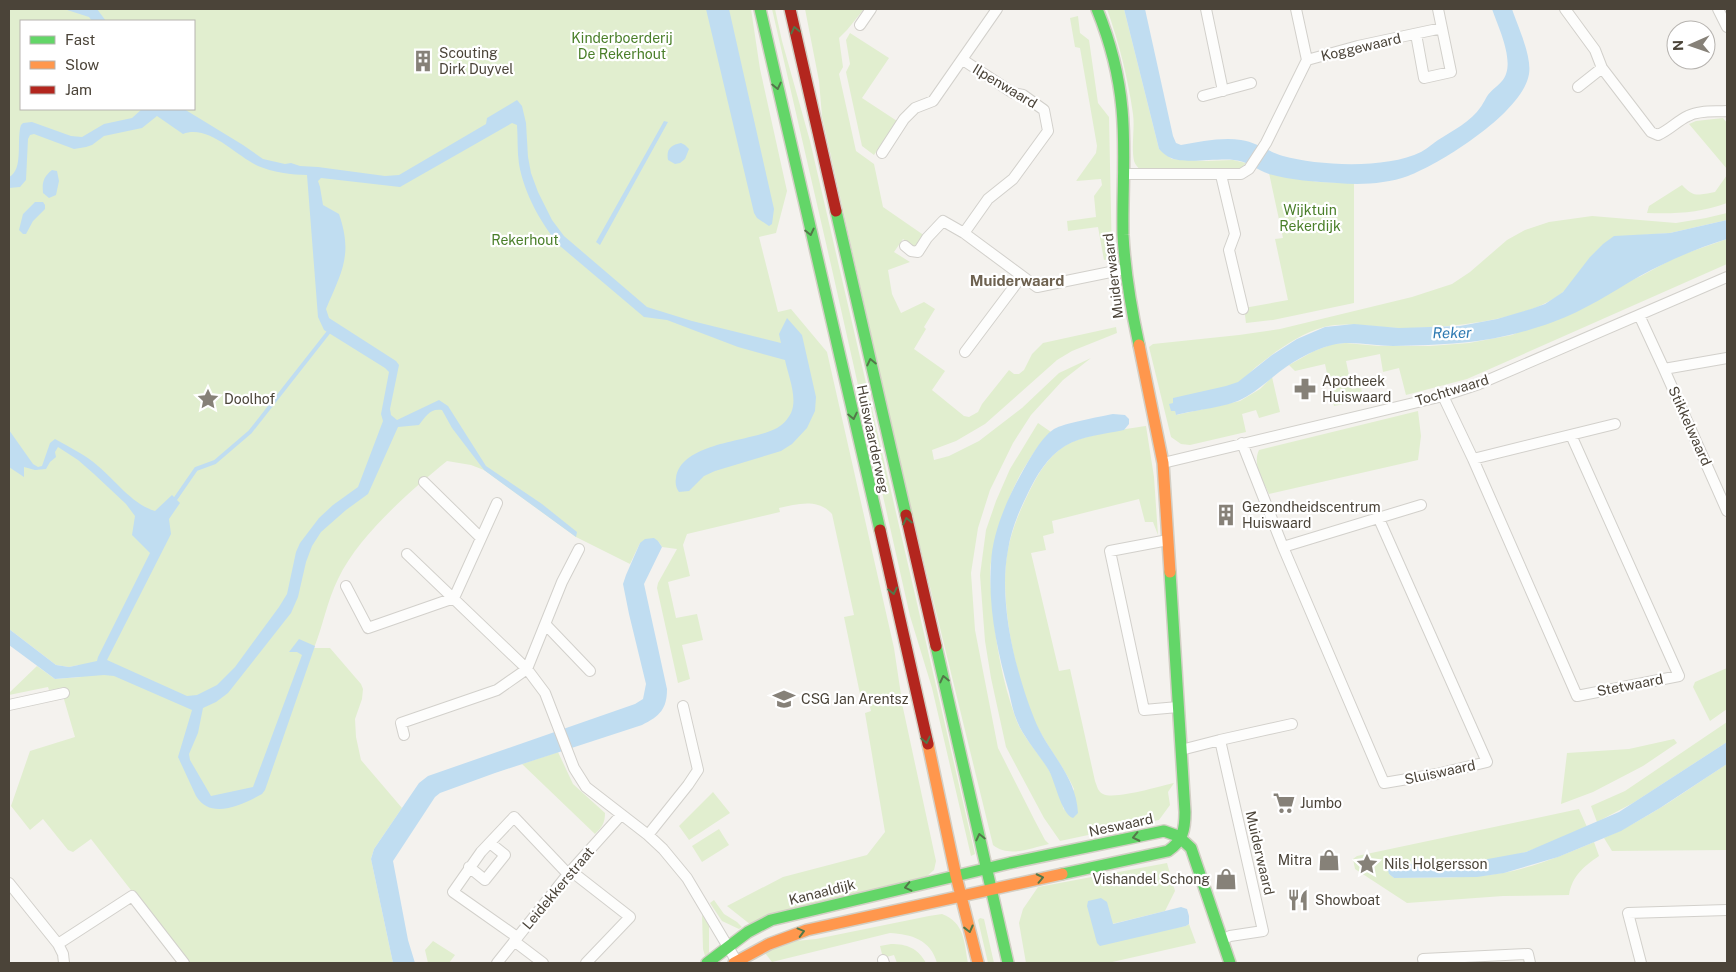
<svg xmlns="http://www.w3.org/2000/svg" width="1736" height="972" font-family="'Public Sans',sans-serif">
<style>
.green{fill:#e1eecf;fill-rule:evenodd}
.water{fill:#c0ddf1}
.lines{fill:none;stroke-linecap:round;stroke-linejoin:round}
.stream{stroke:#c0ddf1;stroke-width:4}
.street-casing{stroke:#d2d0cb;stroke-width:12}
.fast-casing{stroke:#d3cfc5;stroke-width:14}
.slow-casing{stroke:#d3cfc5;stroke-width:14}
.jam-casing{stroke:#d3cfc5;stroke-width:14}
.street{stroke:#fdfdfc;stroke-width:10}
.fast{stroke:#63d668;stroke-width:11}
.slow{stroke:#ff974d;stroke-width:11}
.jam{stroke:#b3261e;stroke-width:11}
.oneway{stroke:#537749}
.labels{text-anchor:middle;stroke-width:4.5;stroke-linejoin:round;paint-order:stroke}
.park-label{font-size:14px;fill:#4a7f2a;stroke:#fff}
.street-label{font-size:14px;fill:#4b4439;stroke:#fff}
.poi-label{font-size:14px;fill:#4b4439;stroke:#fff;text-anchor:start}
.neighbourhood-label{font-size:15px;font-weight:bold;fill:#6e6250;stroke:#fff}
.water-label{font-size:15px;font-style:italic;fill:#2e7ab2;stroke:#fff}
</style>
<rect width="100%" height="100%" fill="#f4f2ee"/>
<!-- green -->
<path class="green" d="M9,9H751L760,69L787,191L776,233L759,237L778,312L791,309L827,352L894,648L903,708L936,861L934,870L927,876L751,925L727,906L783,877L867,855L885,832L865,713L871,711L866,692L860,694L844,617L854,615L832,514C818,498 797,504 779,508L780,512L687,534L683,545L690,576L668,582L676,618L697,614L703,640L682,645L690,679L678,683L657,588L658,583L677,549L662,547L658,541L640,543L630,564L576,537L484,470L471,465L447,461C410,491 359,535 338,579C327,601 323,626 314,648H330L361,684L363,689L362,699L355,719L356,737L361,760L402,808L374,849L371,859L393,963H188L91,839L73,852L68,850L43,819L30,830L11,806L30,751L75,737L61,689L49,690L48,687L9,695V693L37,666L55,679L81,677L78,665L69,667L56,665L9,629ZM21,21H194V109H21Z
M772,9H775L782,41L810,141L975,854L971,856L932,688L910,616L831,265Z
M805,9H864L847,30L839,38L843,67L839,74L856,151L874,164L883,207L925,236L916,248L903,239L894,252L910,262L888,270L892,294L901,313L924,302L935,309L924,327L926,329L914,349L945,371L932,390L964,416L969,417L978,412L982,404L1009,370L1014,374H1019L1024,370L1032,354L1043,343L1116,327L1117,333L1072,351L1057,360L985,424L956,441L932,450L934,460L949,456L979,441L1022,408L1059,373L1091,358L1063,380L1031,415L1013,443L990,490L978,528L971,573L975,630L998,748L1035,821L1045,840L1049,844C1031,848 1009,858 993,845L901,468L822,116L819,81Z
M1107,9H1124L1159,149L1172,159L1206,161L1233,160L1246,163L1237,173L1144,172C1140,169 1136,167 1134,161C1131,146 1135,129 1133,114C1128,78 1119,43 1107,9Z
M1078,16L1080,33L1089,40L1098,103L1109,117L1112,259L1104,260L1098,227L1068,231L1067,221L1096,217L1094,196L1102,185L1101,179L1076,181L1096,153L1097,146L1080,48L1075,47L1070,18Z
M850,33L889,58L862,98L897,121L874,155L862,146L846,72L850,64L846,40Z
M1723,118L1727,123V169L1689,124L1696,121Z
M1269,173L1318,182L1354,183V303L1273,320L1246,323L1244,308L1288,300L1275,239L1283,238Z
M1727,175V203C1700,213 1675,214 1647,213L1649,206L1682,185C1694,198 1698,195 1715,192Z
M1727,213V220L1670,233L1614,237C1602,249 1590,262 1578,275C1573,280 1569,288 1563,292C1529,321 1443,329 1400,328C1374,328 1349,321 1324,327C1299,334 1276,351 1256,367C1250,372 1245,378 1239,382C1224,390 1190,395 1173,399L1176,415L1240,401L1260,389L1272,377L1280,412L1259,418L1256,410L1242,414L1246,432L1190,445L1181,444L1171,437L1149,347L1153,344L1239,335L1280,329L1412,297L1452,284L1470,272L1507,240L1525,230L1549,222L1592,216L1676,223L1706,218Z
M1727,239V264L1467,379L1406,395L1399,368L1383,372L1380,354L1346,361L1352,389L1361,387L1363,400L1334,406L1325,364L1295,371L1289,365L1314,351L1333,344L1346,343L1379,346H1430L1469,343L1512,335L1641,276L1678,256Z
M1418,411L1421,436L1418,460L1269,494C1263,480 1252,465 1259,450Z
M1038,423L1051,432C1038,444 1029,460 1020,475C1006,502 996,531 991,562C989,574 991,587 992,600C995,640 1002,681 1016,719C1023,738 1039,753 1049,770C1056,783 1060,796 1064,810L1074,789C1063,765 1045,744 1034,720C1015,677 998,595 1008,549C1012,529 1020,510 1029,492C1038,474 1048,456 1066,445C1082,435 1126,429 1146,426L1154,477L1158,535L1153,522H1145L1139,499L1052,521L1054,533L1043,536L1046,550L1031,553L1059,671L1070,669L1095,781C1097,786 1098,792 1103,794C1115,800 1160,786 1174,783L1168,792L1170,805L1159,820L1060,841L1044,818L1006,747L991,678L985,641L980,575L986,530L996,501L1010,469Z
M1727,668V709L1710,721L1693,687L1695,682Z
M1727,722V742L1633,803L1597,822L1591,806L1625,791Z
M1674,739L1677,743L1643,766L1593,792L1561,804L1567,753L1629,749Z
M558,752L573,784L605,813C605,823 602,827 595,834L522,764Z
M1727,764V850L1612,851L1604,838C1648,819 1687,790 1727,764Z
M713,792L730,813L689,840L679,826Z
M1579,809L1587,827L1548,844L1526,852L1507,857L1466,863L1396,864L1389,874L1394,878C1430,877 1467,879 1502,873C1532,868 1566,854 1594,842L1599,856C1584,866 1572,876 1569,895L1503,896L1407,903L1355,869L1353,859L1357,856Z
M719,829L729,845L702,862L692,846Z
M1167,863L1175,891L1165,911L1112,924L1097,943L1186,926L1189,924L1196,943L1108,963H1026L1019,923L1023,909L1038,887Z
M714,900L724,914L737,922L742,927L739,929L722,921L710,903Z
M702,914L709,926V953L705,956L703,949Z
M942,914C965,923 964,942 968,963H937C931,940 911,934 890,933L772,962L765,953L786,942L816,939L929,916Z
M980,918L984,919L994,963H988L978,920Z
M433,941L455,955L449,963H428L425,950Z
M891,944C907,944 918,948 926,963H897L894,955L883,958L880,946Z"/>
<!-- water -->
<path class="water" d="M64,9H97L106,21H92L89,17Z
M706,9H729L774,209L772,224L769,226L757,218L754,213Z
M1124,9H1145L1173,136L1176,143L1181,145C1200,142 1221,137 1241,140C1256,142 1269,152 1283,156C1319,166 1387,169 1421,152C1429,148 1435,141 1443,137C1459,127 1476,118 1485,100C1489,91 1496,88 1502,81C1517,64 1498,27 1492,9H1512C1518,27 1532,56 1529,74C1523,112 1442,163 1408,176C1386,184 1360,185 1337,183C1315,182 1290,180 1269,174C1257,170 1247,161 1234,160C1218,158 1184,164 1171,158C1166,156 1162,152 1159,149Z
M517,100L522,106L526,123L528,157L531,173L538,192L552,220L564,236L647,307L692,321L781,343L779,334L787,318L802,335L816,397L815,411L807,428L792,444L781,451L715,471L704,476L689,491L679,492C676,488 675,483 676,478C681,442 749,442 775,429C782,426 788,419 791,413C798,398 788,375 785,360L738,347L667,320L644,317L560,246C541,224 524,193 519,164C517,151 518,138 517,125L512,123L400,187L321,178L318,181L320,187L323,205L339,214C353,255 342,271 326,309L329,318L396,361L399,365L390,409L391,415L397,420L439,400L448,406L486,466L542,504L577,532L576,537L484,470L452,428L442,410C430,408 426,416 419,425L398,427L368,494L346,510L321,532L312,546L306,562L298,597L291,613L228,693L216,702L203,708L198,733L189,754L190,760L211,796L253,787L302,655L297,652H289L299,639L315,646L265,790L262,794C243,804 211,821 196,796L178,757L192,710L114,676L104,675L55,679L9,645V629L56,665L69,667L97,661L98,657L150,553L132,535L135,516L126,504L94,474L78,460L58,447L55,452L56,457L50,462L46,469L35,470L24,467V477L9,467V430L33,464L38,467L42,466L50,443L55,439C69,447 86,455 98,466C116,481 132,504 155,511L172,495L180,503L169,519L171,534L107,660L187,696L197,695L217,685L235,667L279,607L287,594L296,552L300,543L319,518L333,505L358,487L383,421L381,414L389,372L385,368L324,330L318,317L307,175C292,175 272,172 258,166C236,156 209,124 183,134L157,116L142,128L104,136L92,145L86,147L74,149L34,134L30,135L28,139L26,180L20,187L9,188V177C24,170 16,139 21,125L23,123L32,122L71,136L82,137L104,124L132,118L142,109H184L243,145L263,159L285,164L291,163L300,166L318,167L385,176L399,175L486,124L487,118Z
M664,121L668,122L600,245L596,242Z
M681,143L685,145L689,149L685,159L680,163L675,164L668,160C666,149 671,145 681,143Z
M52,170L57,171L59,181L56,195L49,198L43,193C42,183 43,177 52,170Z
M35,202H43L45,205V209L33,221L26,234H23L19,230L23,214Z
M1727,220V239C1697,248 1668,261 1640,276C1612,292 1584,311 1553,322C1496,343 1452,345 1393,346C1373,346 1351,340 1332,345C1311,350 1290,363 1273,377C1263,385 1254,393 1242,399C1227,407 1195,410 1176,415L1175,411H1171L1169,404L1173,403V398L1226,386L1238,382L1272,355L1297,339L1325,327L1354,324L1399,328L1460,326L1497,319L1531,309L1545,304L1563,292L1590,257L1603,244L1614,236L1670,233Z
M1113,414L1125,415L1129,419V424L1124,430C1105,434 1082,436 1065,446C1047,457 1037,475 1028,493C1019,511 1011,530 1008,550C998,601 1015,670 1034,718C1047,752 1076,774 1078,813L1073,818C1061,814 1055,780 1048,769C1038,753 1024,738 1017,721C1013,712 1011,701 1009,692C997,651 988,607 991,564C992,535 1005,504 1019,478C1027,464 1040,438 1054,429C1064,423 1099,417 1113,414Z
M654,538L658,541L662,547L644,584L667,689C667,709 660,716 642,725L495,773L440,793L435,797L393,861L408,940L415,963H393L371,859L374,849L419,783L428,776L635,704L643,699L646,684L629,614L623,584L626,575L640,543L645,539Z
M1727,742V764L1660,808L1621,831L1558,857L1504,873L1477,877L1394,878L1389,874L1388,870L1390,866L1396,864L1466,863L1526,852L1619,812Z
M1101,898L1107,902L1113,924L1181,907L1187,909L1189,916V924L1186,926L1100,946L1097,943L1087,906L1088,901Z"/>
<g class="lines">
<!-- stream -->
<path class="stream" d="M176,498L196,469L215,462L250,432L331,329"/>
<!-- street casing -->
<g class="street-casing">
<path id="street" d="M1206,9L1223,91
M1565,9L1595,50L1602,68L1651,132L1658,135C1671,129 1677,121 1688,116C1699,110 1715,112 1727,111
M1718,9L1727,27
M860,25L871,9
M1416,34L1424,78L1451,72L1438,9
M963,60L1013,93L1023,95L1044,110L1048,131L1013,179L988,199L964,233
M1307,60L1358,46L1442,28
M1578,87L1602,68
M1203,96L1251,83
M882,153L904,119L915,108L933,101L997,9
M1123,174H1241L1249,169L1266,143L1307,60L1296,9
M1221,175L1235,234L1229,250L1243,309
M905,246L911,251L918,252L927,238L943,221L964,233L1037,287L1125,269
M1639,315L1664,369L1727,511
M965,352L1022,276
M1664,369L1727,358
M1443,396L1473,459L1577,696L1679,676L1571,435
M1242,443L1283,547L1384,783L1437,774L1487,762L1379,519
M1473,459L1615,424
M1163,463L1443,396L1479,384L1727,277
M424,482L481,538
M1168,540L1110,551L1144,710L1178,707
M1283,547L1421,505
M407,554L527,669L545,693L574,768L586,787L648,835L663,849L687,878L737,962
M346,586L368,628L454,598L497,503
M546,625L590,671
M9,705L64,693
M404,735L401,723L497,690L527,669L562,582L579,549
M1220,740L1263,931L1230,936L1222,940
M1181,750L1220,740L1292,724
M648,835L688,785L698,770L683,706
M469,867L485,880L505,855L490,843
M571,871L630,917L586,963
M9,883L58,944L63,954L64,963
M517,937L453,892L481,852L514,817L568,874
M514,941L543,963
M58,944L132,896L184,963
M883,960L884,963
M497,963L568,874L621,815
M1424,963L1423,959L1528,954L1530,963
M1641,963L1628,913L1727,910"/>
</g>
<!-- fast casing -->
<g class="fast-casing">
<path id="fast" d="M760,9L880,530
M1097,9C1110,41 1119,75 1122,109C1126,151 1122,193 1123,235C1125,273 1131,308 1139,345
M836,211L906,515
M936,646L1008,963
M1062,874L1168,851C1183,841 1185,829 1185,812L1170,572
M707,963L748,932L771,920L1010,863L1164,831L1178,836L1191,848L1230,963"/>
</g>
<!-- slow casing -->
<g class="slow-casing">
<path id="slow" d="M1139,345L1163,463L1170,572
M928,744L956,876L978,963
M734,963L769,944L807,930L1062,874"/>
</g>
<!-- jam casing -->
<g class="jam-casing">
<path id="jam" d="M790,9L836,211
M906,515L936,646
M880,530L928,744"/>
</g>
<!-- street -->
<use href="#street" class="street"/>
<!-- fast -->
<use href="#fast" class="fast"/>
<!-- slow -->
<use href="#slow" class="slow"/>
<!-- jam -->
<use href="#jam" class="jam"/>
</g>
<!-- one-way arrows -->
<defs><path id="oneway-chevron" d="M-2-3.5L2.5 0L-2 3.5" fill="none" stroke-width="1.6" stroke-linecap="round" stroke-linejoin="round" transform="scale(1.25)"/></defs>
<g class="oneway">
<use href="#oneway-chevron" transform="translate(795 30) rotate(-103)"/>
<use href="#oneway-chevron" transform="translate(777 86) rotate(77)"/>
<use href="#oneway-chevron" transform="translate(810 232) rotate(77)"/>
<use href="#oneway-chevron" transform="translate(871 362) rotate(-103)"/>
<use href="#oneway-chevron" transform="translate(853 416) rotate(78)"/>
<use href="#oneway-chevron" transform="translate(907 521) rotate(-103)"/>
<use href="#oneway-chevron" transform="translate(893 591) rotate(77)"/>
<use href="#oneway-chevron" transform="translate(944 679) rotate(-103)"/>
<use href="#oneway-chevron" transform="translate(926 740) rotate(78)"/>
<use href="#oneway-chevron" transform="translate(980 837) rotate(-103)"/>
<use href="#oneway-chevron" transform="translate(1136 837) rotate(168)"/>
<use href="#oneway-chevron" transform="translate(1040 878) rotate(-12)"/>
<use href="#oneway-chevron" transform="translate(908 887) rotate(167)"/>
<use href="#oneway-chevron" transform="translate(969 929) rotate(76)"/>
<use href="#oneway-chevron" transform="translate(801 932) rotate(-15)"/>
</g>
<!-- icons -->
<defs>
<g id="building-bare" transform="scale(1.725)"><path d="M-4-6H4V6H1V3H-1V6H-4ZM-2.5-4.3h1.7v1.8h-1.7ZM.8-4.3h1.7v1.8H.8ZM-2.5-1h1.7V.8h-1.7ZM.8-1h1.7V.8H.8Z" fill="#868178" stroke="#fff" stroke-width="2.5" paint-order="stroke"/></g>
<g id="pharmacy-bare" transform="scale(1.725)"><path d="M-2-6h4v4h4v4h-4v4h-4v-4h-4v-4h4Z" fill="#868178" stroke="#fff" stroke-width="2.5" paint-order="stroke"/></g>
<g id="sight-bare" transform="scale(1.725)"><path d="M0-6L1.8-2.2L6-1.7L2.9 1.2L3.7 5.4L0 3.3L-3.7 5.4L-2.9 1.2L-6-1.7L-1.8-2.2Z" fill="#868178" stroke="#fff" stroke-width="2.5" paint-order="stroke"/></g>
<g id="school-bare" transform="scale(1.725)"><path d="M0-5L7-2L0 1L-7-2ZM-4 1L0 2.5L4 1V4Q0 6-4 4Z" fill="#868178" stroke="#fff" stroke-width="2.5" paint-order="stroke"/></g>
<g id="supermarket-bare" transform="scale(1.725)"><path d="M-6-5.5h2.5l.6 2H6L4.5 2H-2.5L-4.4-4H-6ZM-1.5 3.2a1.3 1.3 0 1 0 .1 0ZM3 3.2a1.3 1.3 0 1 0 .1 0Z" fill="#868178" stroke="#fff" stroke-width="2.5" paint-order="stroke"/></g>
<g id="shop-bare" transform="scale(1.725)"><path d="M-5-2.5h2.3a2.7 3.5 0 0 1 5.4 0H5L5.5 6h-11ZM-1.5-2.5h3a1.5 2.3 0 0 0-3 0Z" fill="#868178" stroke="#fff" stroke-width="2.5" paint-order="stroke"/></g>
<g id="restaurant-bare" transform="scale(1.725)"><path d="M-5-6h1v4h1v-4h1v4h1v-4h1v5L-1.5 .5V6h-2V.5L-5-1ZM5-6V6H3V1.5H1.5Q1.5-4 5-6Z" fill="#868178" stroke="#fff" stroke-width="2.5" paint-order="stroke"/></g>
</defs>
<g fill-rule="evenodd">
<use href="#building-bare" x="423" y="61"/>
<use href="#pharmacy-bare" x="1305" y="389"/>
<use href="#sight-bare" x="208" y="399"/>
<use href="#building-bare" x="1226" y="515"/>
<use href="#school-bare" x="784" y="699"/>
<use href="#supermarket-bare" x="1284" y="803"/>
<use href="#shop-bare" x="1329" y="860"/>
<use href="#sight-bare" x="1367" y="864"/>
<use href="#shop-bare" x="1226" y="879"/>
<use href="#restaurant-bare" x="1298" y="900"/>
</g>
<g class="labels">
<!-- park labels -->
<g class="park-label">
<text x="622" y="43">Kinderboerderij<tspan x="622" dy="16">De Rekerhout</tspan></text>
<text x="1310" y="215">Wijktuin<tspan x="1310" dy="16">Rekerdijk</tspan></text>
<text x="525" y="245">Rekerhout</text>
</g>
<!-- street labels -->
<g class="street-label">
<text transform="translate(1361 47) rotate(-13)" y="5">Koggewaard</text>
<text transform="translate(1005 86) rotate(31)" y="5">Ilpenwaard</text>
<text transform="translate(1113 276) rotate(-97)" y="5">Muiderwaard</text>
<text transform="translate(1452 390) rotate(-17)" y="5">Tochtwaard</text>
<text transform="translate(1690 426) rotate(66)" y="5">Stikkelwaard</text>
<text transform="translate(873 439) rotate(78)" y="5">Huiswaarderweg</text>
<text transform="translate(1630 685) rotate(-11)" y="5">Stetwaard</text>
<text transform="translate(1440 772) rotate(-12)" y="5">Sluiswaard</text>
<text transform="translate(1121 825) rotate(-12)" y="5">Neswaard</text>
<text transform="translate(1260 853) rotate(77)" y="5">Muiderwaard</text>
<text transform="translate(558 888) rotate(-50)" y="5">Leidekkerstraat</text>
<text transform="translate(822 892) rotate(-14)" y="5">Kanaaldijk</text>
</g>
<!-- poi labels -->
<g class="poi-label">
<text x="439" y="58">Scouting<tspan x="439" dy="16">Dirk Duyvel</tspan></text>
<text x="1322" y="386">Apotheek<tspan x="1322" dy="16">Huiswaard</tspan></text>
<text x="224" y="404">Doolhof</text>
<text x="1242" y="512">Gezondheidscentrum<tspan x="1242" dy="16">Huiswaard</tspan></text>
<text x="801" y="704">CSG Jan Arentsz</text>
<text x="1300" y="808">Jumbo</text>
<text x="1312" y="865" text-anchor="end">Mitra</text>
<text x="1384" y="869">Nils Holgersson</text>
<text x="1210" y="884" text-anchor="end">Vishandel Schong</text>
<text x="1315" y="905">Showboat</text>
</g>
<!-- neighbourhood labels -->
<g class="neighbourhood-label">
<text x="1017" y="286">Muiderwaard</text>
</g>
<!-- water labels -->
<g class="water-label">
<text transform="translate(1452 333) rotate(-1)" y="5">Reker</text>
</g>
</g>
<!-- border -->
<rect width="1736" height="972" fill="none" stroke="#4b4439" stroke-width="20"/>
<!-- legend -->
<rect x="20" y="20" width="175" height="90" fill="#ffffff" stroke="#b7b4b0"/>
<rect x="30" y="36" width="25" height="8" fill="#63d668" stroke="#b7b4b0"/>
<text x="65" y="45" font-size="15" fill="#4b4439">Fast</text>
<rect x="30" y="61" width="25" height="8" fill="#ff974d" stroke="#b7b4b0"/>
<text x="65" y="70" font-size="15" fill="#4b4439">Slow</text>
<rect x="30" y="86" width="25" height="8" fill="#b3261e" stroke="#b7b4b0"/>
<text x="65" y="95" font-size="15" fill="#4b4439">Jam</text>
<!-- north arrow -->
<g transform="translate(1691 45) rotate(268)"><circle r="24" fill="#ffffff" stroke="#b7b4b0"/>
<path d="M0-4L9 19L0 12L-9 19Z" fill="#868178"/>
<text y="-8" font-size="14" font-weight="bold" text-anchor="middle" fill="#4b4439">N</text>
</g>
</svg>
